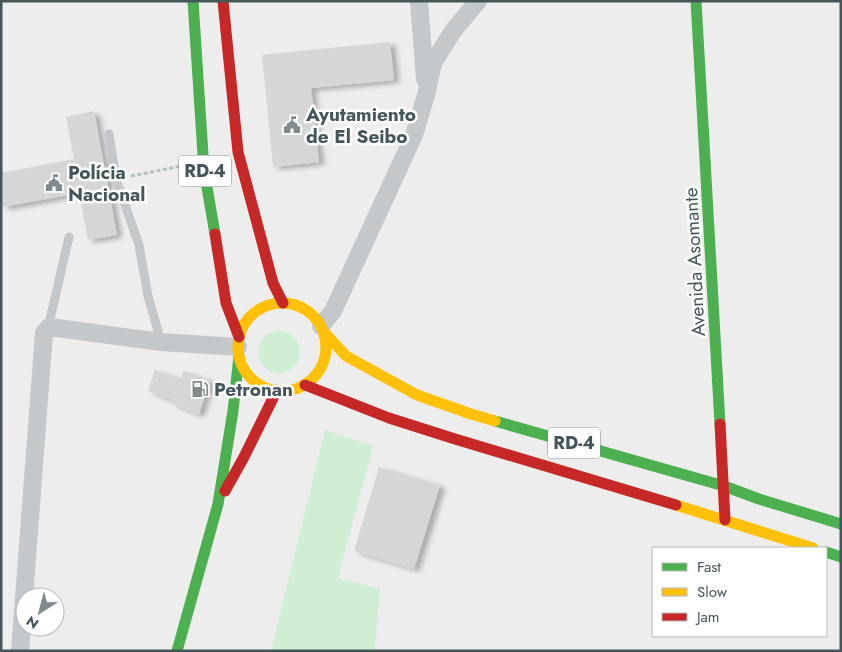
<svg xmlns="http://www.w3.org/2000/svg" width="842" height="652" font-family="Jost,sans-serif">
<style>
.green{fill:#d0eed3}
.building{fill:#d5d6d6;filter:url(#shadow)}
.lines{fill:none;stroke-linecap:round;stroke-linejoin:round}
.path{stroke:#b4c2ba;stroke-width:3;stroke-dasharray:4 2.5;stroke-linecap:butt}
.lane{stroke:#c4c8ca;stroke-width:9}
.street{stroke:#c4c8ca;stroke-width:18}
.fast{stroke:#4caf50;stroke-width:11}
.slow{stroke:#ffc107;stroke-width:11}
.jam{stroke:#c62828;stroke-width:11}
.labels{text-anchor:middle;stroke-width:5;stroke-linejoin:round;paint-order:stroke}
.shield{fill:#fff;stroke:#7c898c;stroke-width:1}
.shield-label{font-size:18px;font-weight:bold;fill:#44565a}
.poi-label{font-size:19px;font-weight:bold;fill:#44565a;stroke:#fff;text-anchor:start}
.street-label{font-size:19px;fill:#44565a;stroke:#fff}
</style>
<defs>
<filter id="shadow"><feDropShadow dx="5.5" dy="3" stdDeviation="2.5" flood-color="#0004"/></filter>
</defs>
<rect width="100%" height="100%" fill="#eeeded"/>
<!-- green -->
<path class="green" d="M258 352a21 21 0 1 1 42 0a21 21 0 1 1-42 0Z
M325,430L373,446L338,578L380,589L375,651H271Z"/>
<!-- building -->
<path class="building" d="M390,42L394,80L311,88L319,162L273,167L262,55Z
M94,111L117,235L88,240L79,193L3,207L1,198V173L74,159L66,117Z
M155,370L181,379L183,371L210,380L199,414L172,404L173,400L148,391Z
M379,467L440,485L414,569L354,551Z"/>
<g class="lines">
<!-- path -->
<path class="path" d="M131,176L181,166"/>
<!-- lane -->
<path class="lane" d="M109,134L116,179L139,245L148,296L161,342
M48,328L69,237"/>
<!-- street -->
<path class="street" d="M419,1L425,79
M321,326L333,311L414,135L426,95L433,63L453,31L478,1
M20,651L44,333L48,328H57L161,342L238,347"/>
<!-- fast -->
<path class="fast" d="M193,1L204,170L215,234
M696,1L720,424
M495,421L724,486L759,499L841,524
M826,552L841,557
M177,651L218,504L233,411L239,356"/>
<!-- slow -->
<path class="slow" d="M238 347a44 44 0 1 1 88 0a44 44 0 1 1-88 0Z
M323,331L346,356L417,395L471,414L495,421
M676,505L813,548"/>
<!-- jam -->
<path class="jam" d="M223,1L238,152L273,283L283,303
M215,234L226,303L239,337
M305,385L389,418L455,439L676,505
M720,424L725,520
M225,491L244,457L277,390"/>
</g>
<!-- icons -->
<defs>
<g id="civic-bare" transform="scale(1.35)"><path d="M-.6-6.5H3V-4.5H.6V-3L4-1V1h2V6H-6V1h2V-1L-.6-3ZM-1.2 2.5V6h2.4V2.5Z" fill="#808b8d" stroke="#fff" stroke-width="2.5" paint-order="stroke"/></g>
<g id="fuel-bare" transform="scale(1.35)"><path d="M-5.5-6h7V0h2V4h1.3V-2.5L3-4.5l.8-.8L6-3V5H2.5V1h-1V6h-7ZM-4.2-4.7v3.2H.2V-4.7Z" fill="#808b8d" stroke="#fff" stroke-width="2.5" paint-order="stroke"/></g>
</defs>
<g fill-rule="evenodd">
<use href="#civic-bare" x="292" y="125"/>
<use href="#civic-bare" x="54" y="183"/>
<use href="#fuel-bare" x="200" y="389"/>
</g>
<g class="labels">
<!-- shield labels -->
<g class="shield">
<rect x="179" y="155.5" width="52" height="31" rx="4"/>
<rect x="548" y="427.5" width="52" height="31" rx="4"/>
</g>
<g class="shield-label">
<text x="205" y="177">RD-4</text>
<text x="574" y="449">RD-4</text>
</g>
<!-- poi labels -->
<g class="poi-label">
<text x="306" y="121">Ayutamiento<tspan x="306" dy="22">de El Seibo</tspan></text>
<text x="68" y="179">Polícia<tspan x="68" dy="22">Nacional</tspan></text>
<text x="214" y="396">Petronan</text>
</g>
<!-- street labels -->
<g class="street-label">
<text transform="translate(694 262) rotate(-93)" y="7">Avenida Asomante</text>
</g>
</g>
<!-- border -->
<rect width="842" height="652" fill="none" stroke="#44565a" stroke-width="5"/>
<!-- legend -->
<rect x="652" y="547" width="175" height="90" fill="#ffffff" stroke="#b4bbbd"/>
<rect x="662" y="563" width="25" height="8" fill="#4caf50" stroke="#b4bbbd"/>
<text x="697" y="572" font-size="15" fill="#44565a">Fast</text>
<rect x="662" y="588" width="25" height="8" fill="#ffc107" stroke="#b4bbbd"/>
<text x="697" y="597" font-size="15" fill="#44565a">Slow</text>
<rect x="662" y="613" width="25" height="8" fill="#c62828" stroke="#b4bbbd"/>
<text x="697" y="622" font-size="15" fill="#44565a">Jam</text>
<!-- north arrow -->
<g transform="translate(40 612) rotate(216)"><circle r="24" fill="#ffffff" stroke="#b4bbbd"/>
<path d="M0-4L9 19L0 12L-9 19Z" fill="#808b8d"/>
<text y="-8" font-size="14" font-weight="bold" text-anchor="middle" fill="#44565a">N</text>
</g>
</svg>
